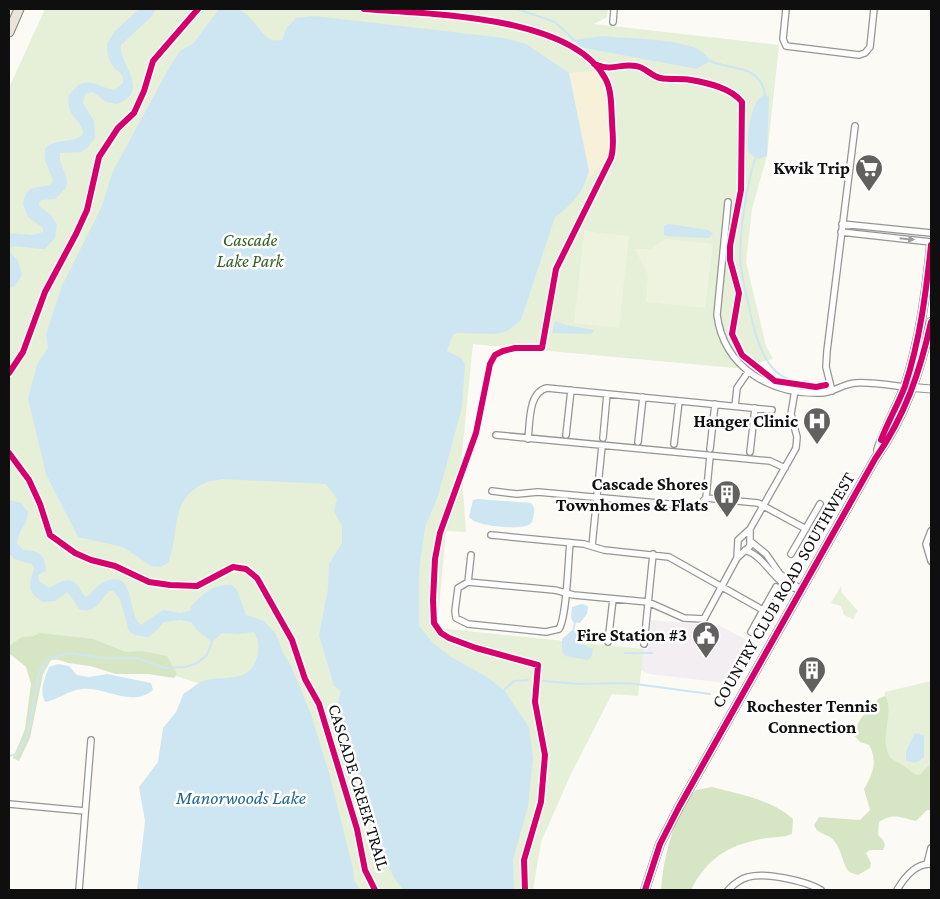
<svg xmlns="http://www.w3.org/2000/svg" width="940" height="899" font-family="'Crimson Pro',serif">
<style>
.industrial{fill:#f3eef1}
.green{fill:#e6efd7}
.forest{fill:#d6e6c5}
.sand{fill:#f8f1d9}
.pitch{fill:#eef3e0}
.water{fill:#cee6f2}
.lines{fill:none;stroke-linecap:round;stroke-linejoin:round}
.stream{stroke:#cee6f2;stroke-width:2}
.minor-casing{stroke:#959593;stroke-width:8}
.tertiary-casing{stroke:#959593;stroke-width:9}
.secondary-casing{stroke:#8c8b89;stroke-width:10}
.trunk-casing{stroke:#838280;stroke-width:11}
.minor{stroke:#fefefe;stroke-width:5.5}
.tertiary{stroke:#fefefe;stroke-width:7}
.secondary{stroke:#f4f3ec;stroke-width:8}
.trunk{stroke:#eae4da;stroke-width:9}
.cycleway-casing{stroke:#fff;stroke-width:9}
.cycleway{stroke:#d6006c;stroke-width:6}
.oneway{fill:#9e9e9e}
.labels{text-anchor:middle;stroke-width:5;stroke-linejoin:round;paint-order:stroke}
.poi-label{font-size:18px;font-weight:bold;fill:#0f0f0f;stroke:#fff;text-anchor:end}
.park-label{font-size:18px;font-style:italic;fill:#326224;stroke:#fff}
.street-label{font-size:18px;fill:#0f0f0f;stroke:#fff}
.water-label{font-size:19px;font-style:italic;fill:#226698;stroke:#fff}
</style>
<rect width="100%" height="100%" fill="#fbfaf5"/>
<!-- industrial -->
<path class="industrial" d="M651,620L720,626L757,645L735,684L649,674L641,670L644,649H648Z"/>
<!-- green -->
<path class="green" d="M45,9H608L607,17L594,24L779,45L767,156L752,209L746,262L766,346L773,359L735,368L473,344L461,463L466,532L446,531L437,628L644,649L638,696L612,694L571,774L541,842L533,890H284L302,716L160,671L9,655V88Z
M841,586L842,593L858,611L853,619L844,615L841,606L831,603Z
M931,681V791L879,750L885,692Z"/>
<!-- forest -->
<path class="forest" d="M40,633L93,639L126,652L142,651L167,656L177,674L174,678L149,674H116L90,666L68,663L57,659L51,660L43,674L30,738L19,761L13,758L25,729L31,684L26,667L9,653V646L22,637L34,636Z
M885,696C896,713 877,740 891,758C894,761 900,763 904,766C910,770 913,775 920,775L931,763V810H927L916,821C901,818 894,812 879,822L878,835C883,840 887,843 883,850H870L866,853L871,863L870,868L858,875L849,872C842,863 842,851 835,842C830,833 818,836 814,825L819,817L860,820L870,810L864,789C873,774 878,761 869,745L860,742L855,736C860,708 868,719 878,699Z
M712,787C739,794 773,800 793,819L792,834C781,838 771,837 761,839C726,846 707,859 691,890H661C663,861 674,810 696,790Z"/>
<!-- sand -->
<path class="sand" d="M597,71L606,86L610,151L609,157L586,182L588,171L569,73Z"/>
<!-- pitch -->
<path class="pitch" d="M584,231L629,236L619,328L574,323Z
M665,239L713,244L705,308L646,302L648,275L635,249H650Z"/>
<!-- water -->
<path class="water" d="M139,9H156L151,17L121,45C118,63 152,91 117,104L106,102L93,92L85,94L83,103L94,121L95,138L87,148L81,152L60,153C58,166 70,174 66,188L55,199L41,200L39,203V206L51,215L57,225L55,238L45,249C34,250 19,244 9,248V251L18,261L22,275L15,286L9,288V233L33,235L43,232V228L28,217L23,204C27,182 38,190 51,184L53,180L45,160V149C55,137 76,144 83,134C83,119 65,118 69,95C86,73 92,85 114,90L123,83C124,72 118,73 113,66C108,60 107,51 107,44L115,31Z
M237,9C259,17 260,45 282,40L286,29L296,18L315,16L504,38L526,44L569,73L589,171C584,191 572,205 555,217L521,320L507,331L496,334L456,333L452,336L447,351L461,358L465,364L462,407L438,496L425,527L419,571V626L432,642L451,657L487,677L504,690L529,727L533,758L528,806L513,860L514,890H403L393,876L375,836L363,786L337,707L341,691L334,686L319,635L328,589L329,564L342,543V526L334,511L337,499L326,484L222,479C217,481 212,480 207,482C167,499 181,532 168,563L160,567L151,566L123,547L78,537L46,474L28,398L38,362L48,348L46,334L62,286L102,206L113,171L169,68L180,51L194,43L218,10Z
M605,36C628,40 701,36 710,61L696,69L692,68L579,47L574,40Z
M765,95L769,97L767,156L757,159L748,152C747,139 750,98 765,95Z
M669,224L708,230L713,233L709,238L667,236L664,235V226Z
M555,321L566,325L593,330L594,332L590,334L552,333Z
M477,499L531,503C536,509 534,512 533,518C532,520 533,522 530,524C522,531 474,526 469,517L473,500Z
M9,500L21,503L28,512C28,524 18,531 17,543L23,550C38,550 46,555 46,571L38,575L39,581L49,588C59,583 70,574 79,587C82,591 82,594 86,597C93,592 97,585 104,582C137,567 126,615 141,625L163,610L181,613L190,611L191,606C203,594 214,583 232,585L237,590L246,615L264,621L276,634L283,653L291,666L311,714L329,773L353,869L354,880L360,890H137L145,821L139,787L158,762L163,728L176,712L184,693C191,690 195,684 203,681C224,674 252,686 258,653C259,645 259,638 253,632L239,634L222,633L212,642L197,630L191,622L181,620L164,622L158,629L148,637L135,635L129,631L120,599L113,591H109C100,601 94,615 79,609L68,592L55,601L43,602C26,591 29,585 34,569L32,564L14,559L9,553Z
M582,604L588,606L587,614L580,623L573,622L571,618L572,607Z
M571,631H576L581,644L593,649L592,655L588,660L565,656L562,651V639Z
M58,664L69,666L77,675L89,677L107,674L151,683L153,690C131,708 107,687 82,689C69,690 58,700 45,702C39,690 45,678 49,667Z
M915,733L924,735V757C918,763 913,764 906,760V751Z"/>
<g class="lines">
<!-- stream -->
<path class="stream" d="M517,9L555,22L574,40
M710,61C730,70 761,64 765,95
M755,159C747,184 740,230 740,257C740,272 745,287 748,302C755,334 764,386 808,381
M573,631L575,622
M625,653H652
M543,681L579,684L628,683L710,694
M504,690L514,681L528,680
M9,756L17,754L28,733L39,672L49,659L68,653L104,658H137L165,668L185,667L197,663L207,655L212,642"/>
<!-- minor casing -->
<g class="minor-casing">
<path id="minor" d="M786,9L783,39L786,46L859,55L865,53L870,47L874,9
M613,22L614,9
M728,202L717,315C724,368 771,395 822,393C834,392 843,384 855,383C871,382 889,385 905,387
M842,224L931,233
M841,232L931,242
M832,391L826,367L827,351L855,126
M735,406L737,388L748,372
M496,435L770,461L785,468
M566,435L571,390
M603,438L607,394
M528,439C530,423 528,392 547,388L772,410
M638,442L643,397
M674,444L679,401
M710,449L715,404
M750,452L755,408
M492,491L517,494L538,492L691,506L700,504L706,498
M706,498L758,503L806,529
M706,498L710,456
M931,531L926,544L931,561
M491,535L584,544L604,550L669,557L763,610
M750,541L766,554L780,574L800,589
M570,543C568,561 567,616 559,629L546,632L468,624L456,618L455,611L458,588L468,582L554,590C561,591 567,594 574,595L648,602L684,618L704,619L737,558L750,546V529
M592,546L602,446
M745,550C769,558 773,587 800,589
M791,554L820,504
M737,558L738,540L750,529L796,448L797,437L791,414L795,390
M468,582L471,555
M751,632L776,587
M608,642L613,599
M644,644L653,554
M9,804L85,811
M927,864L931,848
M79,890L91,740
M728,890C734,884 740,879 748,877C765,872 806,881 821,890
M897,890C904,878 916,863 931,864"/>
</g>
<!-- tertiary casing -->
<g class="tertiary-casing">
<path id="tertiary" d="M907,387L931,389"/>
</g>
<!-- secondary casing -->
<g class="secondary-casing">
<path id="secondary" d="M878,450C885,427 897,407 905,386C920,340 926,293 931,245
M645,890L660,844L679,807L875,459C905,416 920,372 931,322"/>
</g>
<!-- trunk casing -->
<g class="trunk-casing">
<path id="trunk" d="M9,32L19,9"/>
</g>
<!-- minor -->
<use href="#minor" class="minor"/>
<!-- tertiary -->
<use href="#tertiary" class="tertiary"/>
<!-- secondary -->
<use href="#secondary" class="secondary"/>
<!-- trunk -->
<use href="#trunk" class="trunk"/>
<!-- cycleway casing -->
<g class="cycleway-casing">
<path id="cycleway" d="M364,9C428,14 571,15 605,78C612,90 611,107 612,120C612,132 615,145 611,158L556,269L542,348H515L503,351L495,355L490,364L476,433L440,533L435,559L433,600L434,623L441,633L449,638L476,648L538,665L535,702L545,755L541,802L524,860L525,890
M594,64C614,72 619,63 636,66C645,67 651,76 660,78C670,80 681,78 691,80C708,83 731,88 742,102L741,190L730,246V260L739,293L732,334L742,355L775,381L816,387L826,385
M9,373L23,352L45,292L76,234L87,210L99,157L118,128L134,113L144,91L153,61L198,9
M881,440C888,421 898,405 905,386C920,340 926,293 931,245
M9,453L29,480L40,504L50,535L75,553L91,560L115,566L149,582L170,585L197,586L233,567L246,569L257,578L292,640L305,679L319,704L357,829L365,870L375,890
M645,890L660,844L679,807L875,459C905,416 920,372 931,322"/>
</g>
<!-- cycleway -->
<use href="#cycleway" class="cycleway"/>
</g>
<!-- one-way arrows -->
<defs><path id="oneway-solid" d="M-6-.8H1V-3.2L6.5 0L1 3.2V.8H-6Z" transform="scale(1.25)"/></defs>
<use class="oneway" href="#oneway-solid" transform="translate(907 239) rotate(6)"/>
<!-- icons -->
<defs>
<g id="supermarket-pin" transform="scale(1.4375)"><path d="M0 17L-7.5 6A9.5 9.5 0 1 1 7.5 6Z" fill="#626160" stroke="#fff"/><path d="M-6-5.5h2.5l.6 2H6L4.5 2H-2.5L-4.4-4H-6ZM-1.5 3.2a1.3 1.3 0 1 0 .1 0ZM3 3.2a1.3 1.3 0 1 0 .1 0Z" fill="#fff"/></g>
<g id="hospital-pin" transform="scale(1.4375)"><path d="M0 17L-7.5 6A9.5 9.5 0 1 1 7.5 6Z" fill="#626160" stroke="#fff"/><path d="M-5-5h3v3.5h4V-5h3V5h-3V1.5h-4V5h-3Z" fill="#fff"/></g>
<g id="building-pin" transform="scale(1.4375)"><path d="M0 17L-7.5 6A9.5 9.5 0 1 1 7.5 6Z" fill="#626160" stroke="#fff"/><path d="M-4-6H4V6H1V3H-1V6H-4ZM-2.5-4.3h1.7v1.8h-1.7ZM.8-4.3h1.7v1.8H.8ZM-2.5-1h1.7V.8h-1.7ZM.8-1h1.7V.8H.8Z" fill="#fff"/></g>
<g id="civic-pin" transform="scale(1.4375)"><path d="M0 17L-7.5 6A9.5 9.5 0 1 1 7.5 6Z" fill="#626160" stroke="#fff"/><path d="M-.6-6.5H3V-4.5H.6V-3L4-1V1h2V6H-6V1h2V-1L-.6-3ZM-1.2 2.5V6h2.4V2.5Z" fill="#fff"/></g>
</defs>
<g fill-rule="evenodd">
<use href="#supermarket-pin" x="869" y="168"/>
<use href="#hospital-pin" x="817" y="421"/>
<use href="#building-pin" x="727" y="494"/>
<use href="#civic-pin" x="706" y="635"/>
<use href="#building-pin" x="812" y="670"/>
</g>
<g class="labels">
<!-- poi labels -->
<g class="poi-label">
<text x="850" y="174">Kwik Trip</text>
<text x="798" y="427">Hanger Clinic</text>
<text x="708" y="490">Cascade Shores<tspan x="708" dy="21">Townhomes &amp; Flats</tspan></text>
<text x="687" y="641">Fire Station #3</text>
<text x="812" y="712" text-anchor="middle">Rochester Tennis<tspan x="812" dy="21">Connection</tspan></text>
</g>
<!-- park labels -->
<g class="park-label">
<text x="250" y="246">Cascade<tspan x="250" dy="21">Lake Park</tspan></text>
</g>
<!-- street labels -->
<g class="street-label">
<text transform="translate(783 590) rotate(-60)" y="6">COUNTRY CLUB ROAD SOUTHWEST</text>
<text transform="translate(359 787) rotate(73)" y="6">CASCADE CREEK TRAIL</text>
</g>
<!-- water labels -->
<g class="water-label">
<text x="241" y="804">Manorwoods Lake</text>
</g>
</g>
<!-- border -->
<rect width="940" height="899" fill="none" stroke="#0f0f0f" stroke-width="20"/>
</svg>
